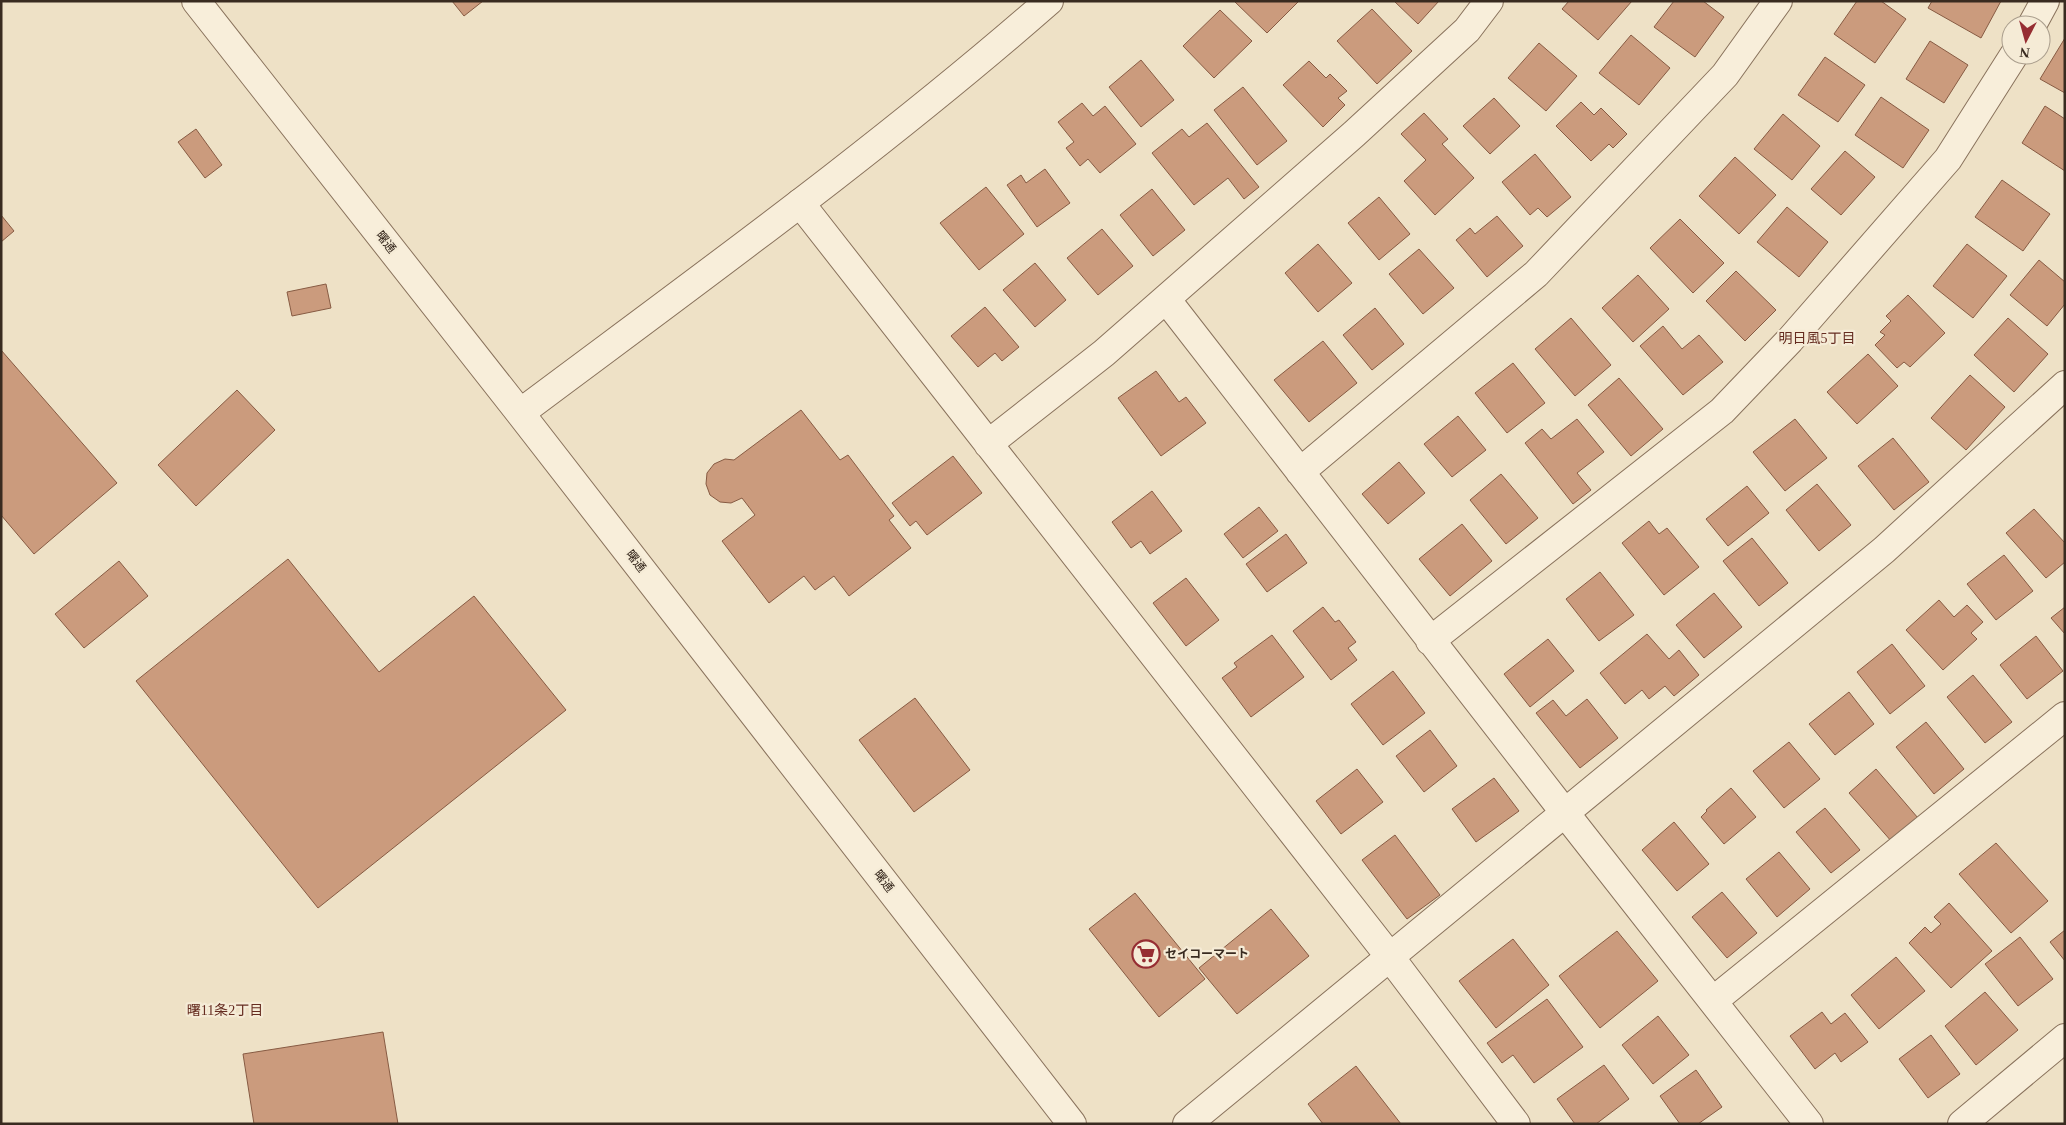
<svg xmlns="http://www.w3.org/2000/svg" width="2066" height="1125" font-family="'Times New Roman','Noto Sans JP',serif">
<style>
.building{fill:#cb9b7d;stroke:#875b43}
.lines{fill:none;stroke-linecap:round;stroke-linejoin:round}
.minor-casing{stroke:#89725c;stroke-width:30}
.tertiary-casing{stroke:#89725c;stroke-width:30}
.minor{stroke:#f8eeda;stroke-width:28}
.tertiary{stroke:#f8eeda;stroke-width:28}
.labels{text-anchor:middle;stroke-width:4.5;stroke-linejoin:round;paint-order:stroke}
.street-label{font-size:12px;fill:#392b20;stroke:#f5ebd6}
.poi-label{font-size:12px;font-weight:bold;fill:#392b20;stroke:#f5ebd6;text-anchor:start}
.neighbourhood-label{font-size:14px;fill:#652c20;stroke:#f5ebd6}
</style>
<rect width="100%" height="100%" fill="#eee1c6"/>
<!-- building -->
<path class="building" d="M452,1H483L464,16Z
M1234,1H1297L1298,2L1267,33Z
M1394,1H1439L1418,24Z
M1569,1H1632L1598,40L1562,9Z
M1674,1H1703L1724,17L1695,57L1654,27Z
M1857,1H1881L1906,19L1875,63L1834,34Z
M1932,1H2001L1981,38L1928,8Z
M1372,9L1412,51L1377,84L1337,41Z
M1220,10L1252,41L1214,78L1183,46Z
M1631,35L1670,68L1639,105L1599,73Z
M2065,38V93L2040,79Z
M1930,41L1968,65L1944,103L1906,79Z
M1539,43L1577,76L1546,111L1508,78Z
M1825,57L1865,85L1838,122L1798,95Z
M1141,60L1174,100L1141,127L1109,87Z
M1309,61L1326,78L1330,74L1347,91L1338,98L1345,105L1323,127L1283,85Z
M1243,87L1287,141L1257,165L1214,110Z
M1881,97L1929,130L1903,168L1855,135Z
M1494,98L1520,126L1490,154L1463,126Z
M1581,102L1594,115L1601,108L1627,134L1613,148L1609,144L1591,161L1556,126Z
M1082,103L1093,116L1105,106L1136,144L1100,173L1088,159L1080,166L1066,148L1074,142L1058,122Z
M2045,106L2065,119V171L2022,143Z
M1424,113L1448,139L1442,144L1474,178L1435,215L1404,181L1426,160L1401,134Z
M1783,114L1820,146L1792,180L1754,149Z
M1207,123L1259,187L1244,199L1228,178L1194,205L1152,153L1182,129L1189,137Z
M196,129L222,165L205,178L178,142Z
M1845,151L1875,177L1841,215L1811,189Z
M1535,154L1571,197L1547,217L1538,208L1530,215L1502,182Z
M1735,157L1776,195L1739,234L1699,196Z
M1045,169L1070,203L1037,227L1007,185L1021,175L1026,183Z
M2002,180L2050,214L2023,251L1975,217Z
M986,187L1024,234L979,270L940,223Z
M1152,189L1185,230L1153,256L1120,215Z
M1379,197L1410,234L1379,260L1348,223Z
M1787,207L1828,242L1799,277L1757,242Z
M1,215L14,231L1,242Z
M1497,216L1523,246L1487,277L1456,240L1470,228L1475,234Z
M1680,219L1724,263L1693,293L1650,248Z
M1102,229L1133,266L1098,295L1067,258Z
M1318,244L1352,283L1318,312L1285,273Z
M1967,244L2007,276L1973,318L1933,286Z
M1419,249L1454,288L1423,314L1389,274Z
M2039,260L2065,282V304L2047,326L2010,295Z
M1035,263L1066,300L1035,327L1003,290Z
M1736,271L1776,310L1745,341L1706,301Z
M1638,275L1669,309L1633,342L1602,308Z
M326,284L331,308L292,316L287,292Z
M1908,295L1945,333L1910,367L1904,362L1897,368L1875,345L1885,335L1880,332L1891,321L1886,316Z
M985,307L1019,347L1002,361L995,353L978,367L951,336Z
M1375,308L1404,344L1372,370L1343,335Z
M1571,318L1611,365L1575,396L1535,349Z
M2008,318L2048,354L2014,392L1974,355Z
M1663,326L1682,349L1699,335L1723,362L1683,395L1640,346Z
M1323,341L1357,383L1309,422L1274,380Z
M1,350L117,483L34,554L1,515Z
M1868,354L1898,386L1857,424L1827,392Z
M1513,363L1545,403L1507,433L1475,393Z
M1156,371L1179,402L1186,397L1206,423L1161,456L1118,398Z
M1970,375L2005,407L1966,450L1931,418Z
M1619,378L1663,429L1631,456L1588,405Z
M237,390L275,430L196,506L158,465Z
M801,410L840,460L848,455L894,516L889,520L911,548L849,596L834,576L815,590L804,576L769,603L722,541L755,515L742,498L731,503L720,502L710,495L706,484L707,473L714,464L725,459L734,460Z
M1458,416L1486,450L1452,477L1424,444Z
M1577,419L1604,452L1577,473L1591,490L1573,504L1525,443L1542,429L1551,439Z
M1795,419L1827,458L1785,491L1753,452Z
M1893,438L1929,482L1894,510L1858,466Z
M953,456L982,493L927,535L916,521L910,526L892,503Z
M1399,462L1425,493L1388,524L1362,494Z
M1501,474L1538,518L1506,544L1470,500Z
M1817,484L1851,525L1819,551L1786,510Z
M1747,486L1769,513L1728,546L1706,519Z
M1152,491L1182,531L1150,554L1141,541L1131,548L1112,522Z
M1259,507L1278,531L1243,558L1224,534Z
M2034,509L2065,543V562L2046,578L2006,533Z
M1649,521L1659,534L1667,528L1699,567L1664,595L1622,543Z
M1462,524L1492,561L1450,596L1419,559Z
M1286,534L1307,563L1267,592L1246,564Z
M1752,538L1788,583L1759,606L1723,561Z
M2004,555L2033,591L1996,620L1967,584Z
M288,559L379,672L474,596L566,710L318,908L136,681Z
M119,561L148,596L84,648L55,614Z
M1600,572L1634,615L1599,641L1566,599Z
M1186,578L1219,620L1186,646L1153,603Z
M1714,593L1742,627L1704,658L1676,625Z
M1939,600L1954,617L1967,605L1983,622L1971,633L1977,639L1943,670L1906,630Z
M1323,607L1335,622L1339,620L1356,642L1348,648L1357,660L1331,680L1293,631Z
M2065,607V634L2051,618Z
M1647,634L1669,659L1679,650L1699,675L1674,696L1665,686L1649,699L1642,690L1625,704L1600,673Z
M1272,635L1304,677L1251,717L1222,678L1237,667L1234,663Z
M2036,636L2063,671L2027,699L2000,665Z
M1548,639L1574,671L1530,707L1504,674Z
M1892,644L1925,686L1890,714L1857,672Z
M1393,671L1425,713L1383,745L1351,704Z
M1973,675L2012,722L1985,743L1947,697Z
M1849,692L1874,724L1835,755L1809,724Z
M915,698L970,770L914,812L859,740Z
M1587,699L1618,738L1580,768L1536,713L1553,700L1566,716Z
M1926,722L1964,769L1934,794L1896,747Z
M1430,730L1457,766L1424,792L1396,756Z
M1789,742L1820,779L1784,808L1753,771Z
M1357,769L1383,802L1341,834L1316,801Z
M1876,769L1918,818L1892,842L1849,793Z
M1494,778L1519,811L1476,842L1452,809Z
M1731,788L1756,817L1724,844L1701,817L1707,811L1706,810Z
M1825,808L1860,850L1831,873L1796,832Z
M1674,822L1709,864L1677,891L1642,850Z
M1395,835L1440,895L1407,919L1362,860Z
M1996,843L2048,901L2011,933L1959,874Z
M1779,852L1810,889L1777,917L1746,879Z
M1722,892L1757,933L1727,958L1692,917Z
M1135,893L1205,979L1159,1017L1089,929Z
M1949,903L1992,951L1951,988L1909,943L1925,927L1931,933L1941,924L1934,917Z
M1271,909L1309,956L1237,1014L1199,968Z
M2065,930V961L2050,942Z
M1617,931L1658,981L1600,1028L1559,976Z
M2020,937L2053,979L2018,1006L1985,964Z
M1513,939L1549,985L1496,1028L1459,981Z
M1896,957L1925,991L1879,1029L1851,995Z
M1985,992L2018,1030L1976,1065L1945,1026Z
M1547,999L1583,1047L1534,1083L1513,1055L1502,1063L1487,1043Z
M1822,1012L1831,1024L1845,1013L1868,1042L1841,1062L1835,1053L1815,1069L1790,1036Z
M1658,1016L1689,1055L1653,1084L1622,1045Z
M383,1032L398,1124H254L243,1054Z
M1931,1035L1960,1074L1928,1098L1899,1059Z
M1604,1065L1629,1099L1596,1124H1575L1557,1099Z
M1356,1066L1401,1124H1323L1308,1104Z
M1696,1070L1722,1107L1698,1124H1680L1660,1096Z"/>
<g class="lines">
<!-- minor casing -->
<g class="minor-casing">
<path id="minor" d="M2032,25L2045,1
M800,203L1390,957L1516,1124
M1166,299L1565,813L1809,1124
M988,444L1104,353L1354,134L1467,30L1489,1
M1300,472L1536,274L1725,75L1778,1
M1430,641L1722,411L1790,340L1948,159L2014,55
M1713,1001L2065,716
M1187,1124L1884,550L2065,385
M1962,1124L2065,1038"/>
</g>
<!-- tertiary casing -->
<g class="tertiary-casing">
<path id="tertiary" d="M196,1L520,413L1072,1124
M520,413C699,279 881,148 1049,1"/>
</g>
<!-- minor -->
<use href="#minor" class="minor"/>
<!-- tertiary -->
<use href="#tertiary" class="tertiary"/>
</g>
<!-- icons -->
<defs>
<g id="supermarket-ring" transform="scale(1.4375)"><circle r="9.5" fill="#f5ebd6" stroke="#962d32" stroke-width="1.5"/><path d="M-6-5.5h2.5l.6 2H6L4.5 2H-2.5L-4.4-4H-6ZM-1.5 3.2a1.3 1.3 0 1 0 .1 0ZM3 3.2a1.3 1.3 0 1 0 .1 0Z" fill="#962d32"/></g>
</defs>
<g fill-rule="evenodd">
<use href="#supermarket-ring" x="1146" y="954"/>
</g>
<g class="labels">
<!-- street labels -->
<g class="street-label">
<text transform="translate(386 242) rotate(52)" y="4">曙通</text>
<text transform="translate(636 561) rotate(52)" y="4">曙通</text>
<text transform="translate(884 881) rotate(52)" y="4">曙通</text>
</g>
<!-- poi labels -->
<g class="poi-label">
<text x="1165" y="958">セイコーマート</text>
</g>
<!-- neighbourhood labels -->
<g class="neighbourhood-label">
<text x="1817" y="343">明日風5丁目</text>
<text x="225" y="1015">曙11条2丁目</text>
</g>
</g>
<!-- border -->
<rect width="2066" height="1125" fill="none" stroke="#392b20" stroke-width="5"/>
<!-- north arrow -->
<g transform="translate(2026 40) rotate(186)"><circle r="24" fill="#f5ebd6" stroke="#aa9e8d"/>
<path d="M0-4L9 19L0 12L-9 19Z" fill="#962d32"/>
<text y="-8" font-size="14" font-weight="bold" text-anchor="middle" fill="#392b20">N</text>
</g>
</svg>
